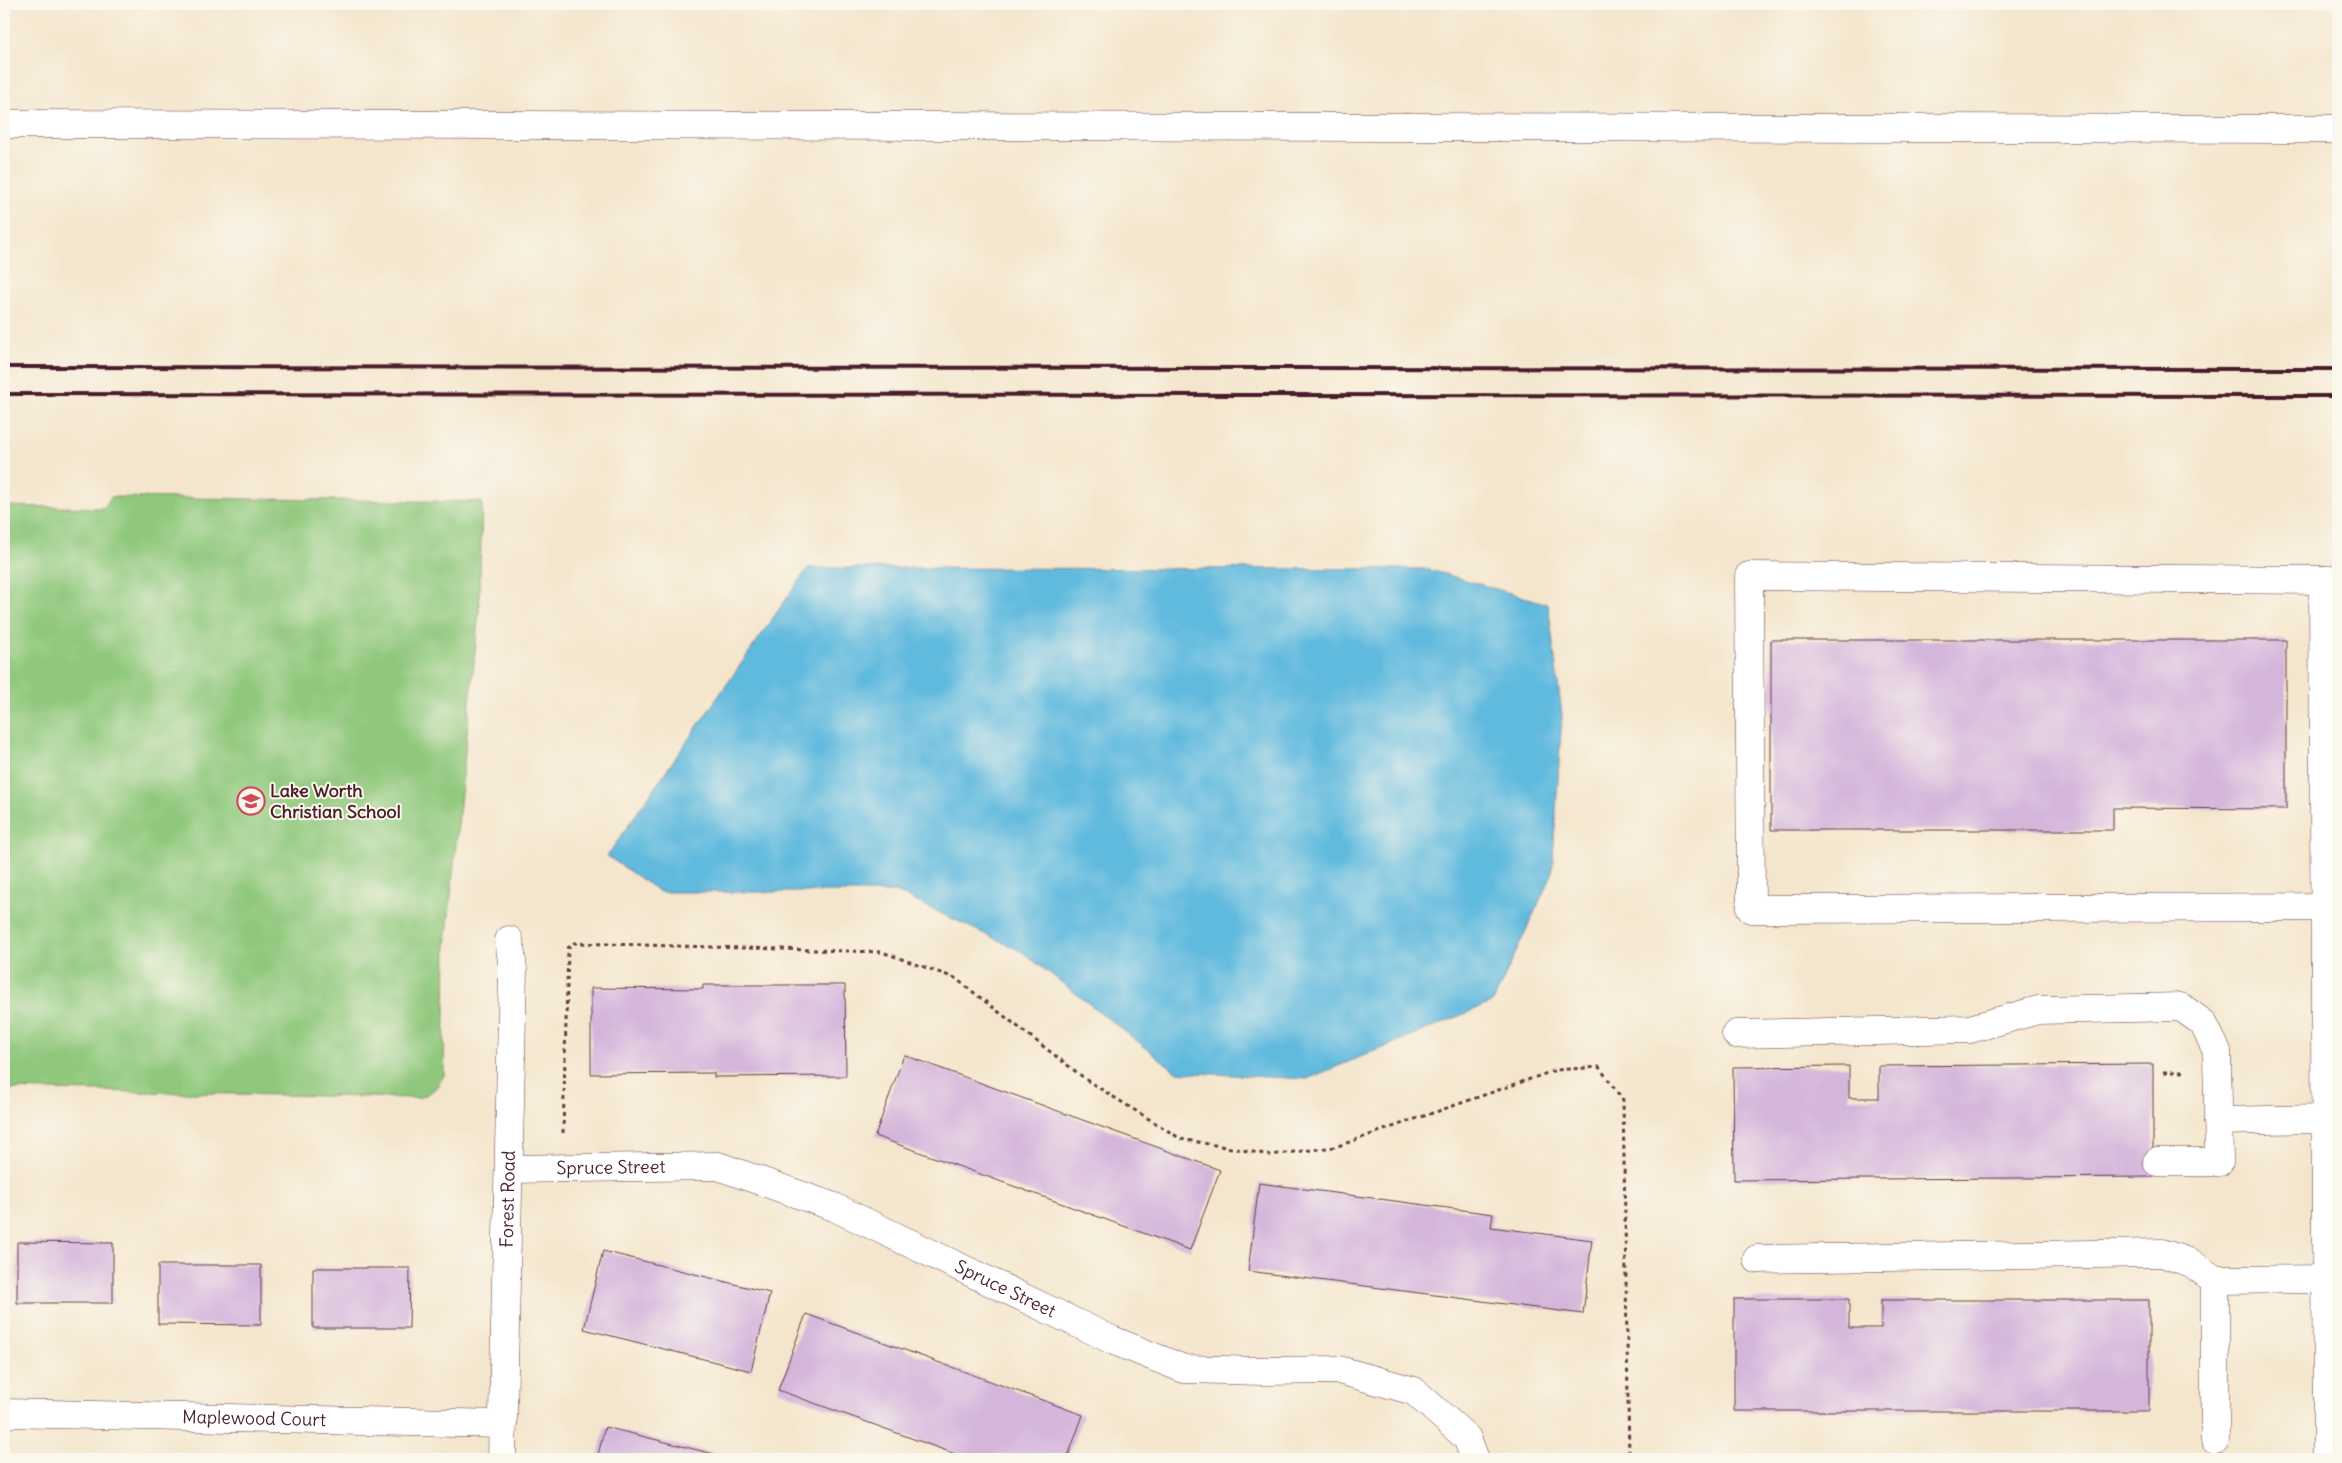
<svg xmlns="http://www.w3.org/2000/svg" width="2342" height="1463" font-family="Delius,sans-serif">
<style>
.green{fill:#8fc87b;stroke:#6c7453}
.water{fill:#61bade;stroke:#566c84}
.building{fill:#d4b6db}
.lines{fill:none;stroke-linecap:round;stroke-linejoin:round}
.minor-casing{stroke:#643d43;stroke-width:29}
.highway-casing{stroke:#643d43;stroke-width:29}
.path{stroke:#643d43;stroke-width:3;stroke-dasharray:4 4;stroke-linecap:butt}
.minor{stroke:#fff;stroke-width:28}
.highway{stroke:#fff;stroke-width:28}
.rail{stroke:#4a1f2b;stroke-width:4}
.labels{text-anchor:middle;stroke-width:4;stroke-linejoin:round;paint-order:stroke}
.poi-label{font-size:18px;font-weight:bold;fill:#4a1f2b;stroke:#fbf7ec;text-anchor:start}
.street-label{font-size:18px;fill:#4a1f2b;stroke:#fbf7ec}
</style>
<rect width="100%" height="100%" fill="#fbf7ec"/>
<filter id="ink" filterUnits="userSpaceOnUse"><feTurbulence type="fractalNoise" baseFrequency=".02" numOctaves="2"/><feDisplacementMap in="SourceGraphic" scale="10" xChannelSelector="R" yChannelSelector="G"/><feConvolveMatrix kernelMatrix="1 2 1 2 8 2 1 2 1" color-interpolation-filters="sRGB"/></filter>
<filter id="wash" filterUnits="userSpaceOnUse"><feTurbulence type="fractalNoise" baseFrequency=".0096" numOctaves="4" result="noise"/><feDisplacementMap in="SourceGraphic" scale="20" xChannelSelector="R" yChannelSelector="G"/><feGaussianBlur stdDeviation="1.12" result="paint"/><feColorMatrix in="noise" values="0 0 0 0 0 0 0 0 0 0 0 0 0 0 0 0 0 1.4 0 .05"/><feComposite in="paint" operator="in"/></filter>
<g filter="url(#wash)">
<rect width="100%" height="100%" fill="#f4e6cd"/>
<!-- green -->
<path class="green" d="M111,497L482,502L479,611L446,945L444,1075C437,1088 432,1094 417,1098L4,1089V506L104,508Z"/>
<!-- water -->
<path class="water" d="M808,568L1427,569L1548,604L1562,715L1552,874L1493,1002L1307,1079L1177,1072L1021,951L896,892H660L607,856Z"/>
<g id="blocks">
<!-- building -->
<path class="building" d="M1771,640H2286V809L2113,808V830H1771Z
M703,985H845L846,1076L714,1077V1073L591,1074V988L703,989Z
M904,1055L1220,1170L1190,1250L875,1136Z
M2153,1064V1177L1734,1180L1733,1067L1849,1066V1098H1879V1066Z
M1259,1183L1493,1214L1491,1227L1592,1240L1583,1314L1248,1271Z
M17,1242L113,1243V1303H17Z
M603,1251L770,1293L751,1371L584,1329Z
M158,1265H261V1325L158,1324Z
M313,1268H410L409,1328H313Z
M1734,1299H1849V1328H1881V1300H2149V1411H1734Z
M806,1314L1083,1415L1067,1459H969L778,1390Z
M605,1427L734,1459H597Z"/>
</g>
</g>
<g filter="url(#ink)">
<use href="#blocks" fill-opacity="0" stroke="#643d43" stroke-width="1"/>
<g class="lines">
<!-- minor casing -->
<g class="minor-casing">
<g id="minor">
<path d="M2323,580L1749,576L1751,909L2338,907"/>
<path d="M1736,1034L1970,1029L2038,1010L2181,1007L2203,1023L2217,1051L2219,1162H2157"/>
<path d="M2218,1121L2326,1119"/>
<path id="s1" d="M509,1169L718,1166L834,1207L1112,1340L1184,1369L1262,1371L1339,1370L1414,1391L1467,1438L1475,1459"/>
<path d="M1757,1259L2162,1253L2191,1263L2215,1280L2327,1279"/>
<path id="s2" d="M4,1413L503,1424"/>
<path d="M2215,1440V1280"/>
<path id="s3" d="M502,1459L513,969L509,940"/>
<path d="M2327,1459L2323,580L2338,579"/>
</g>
</g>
<!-- highway casing -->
<g class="highway-casing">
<path id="highway" d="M4,124L2338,129"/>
</g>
<!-- path -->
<path class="path" d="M2163,1072H2183
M563,1133L568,948L574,943L882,952L955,978L1088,1081L1181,1139L1270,1155L1335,1147L1556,1070L1599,1067L1623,1100L1629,1459"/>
<!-- minor -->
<use href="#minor" class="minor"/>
<!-- highway -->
<use href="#highway" class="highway"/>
<!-- rail -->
<path class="rail" d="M4,367L2338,369
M4,394L2338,396"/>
</g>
</g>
<!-- icons -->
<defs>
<g id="school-ring" transform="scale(1.4375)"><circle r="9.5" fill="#fbf7ec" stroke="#d1495b" stroke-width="1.5"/><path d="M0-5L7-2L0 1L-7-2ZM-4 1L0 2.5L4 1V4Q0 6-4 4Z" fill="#d1495b"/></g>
</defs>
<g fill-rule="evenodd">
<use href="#school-ring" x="251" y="801"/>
</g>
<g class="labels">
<!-- poi labels -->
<g class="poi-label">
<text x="270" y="797">Lake Worth<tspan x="270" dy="21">Christian School</tspan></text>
</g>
<!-- street labels -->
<g class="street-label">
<text dy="6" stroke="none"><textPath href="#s1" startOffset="102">Spruce Street</textPath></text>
<text dy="6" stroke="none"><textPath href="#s3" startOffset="260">Forest Road</textPath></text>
<text dy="6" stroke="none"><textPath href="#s1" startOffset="522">Spruce Street</textPath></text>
<text dy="6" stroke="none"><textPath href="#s2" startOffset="250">Maplewood Court</textPath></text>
</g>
</g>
<!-- margin -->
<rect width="2342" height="1463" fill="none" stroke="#fbf7ec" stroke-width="20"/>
</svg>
